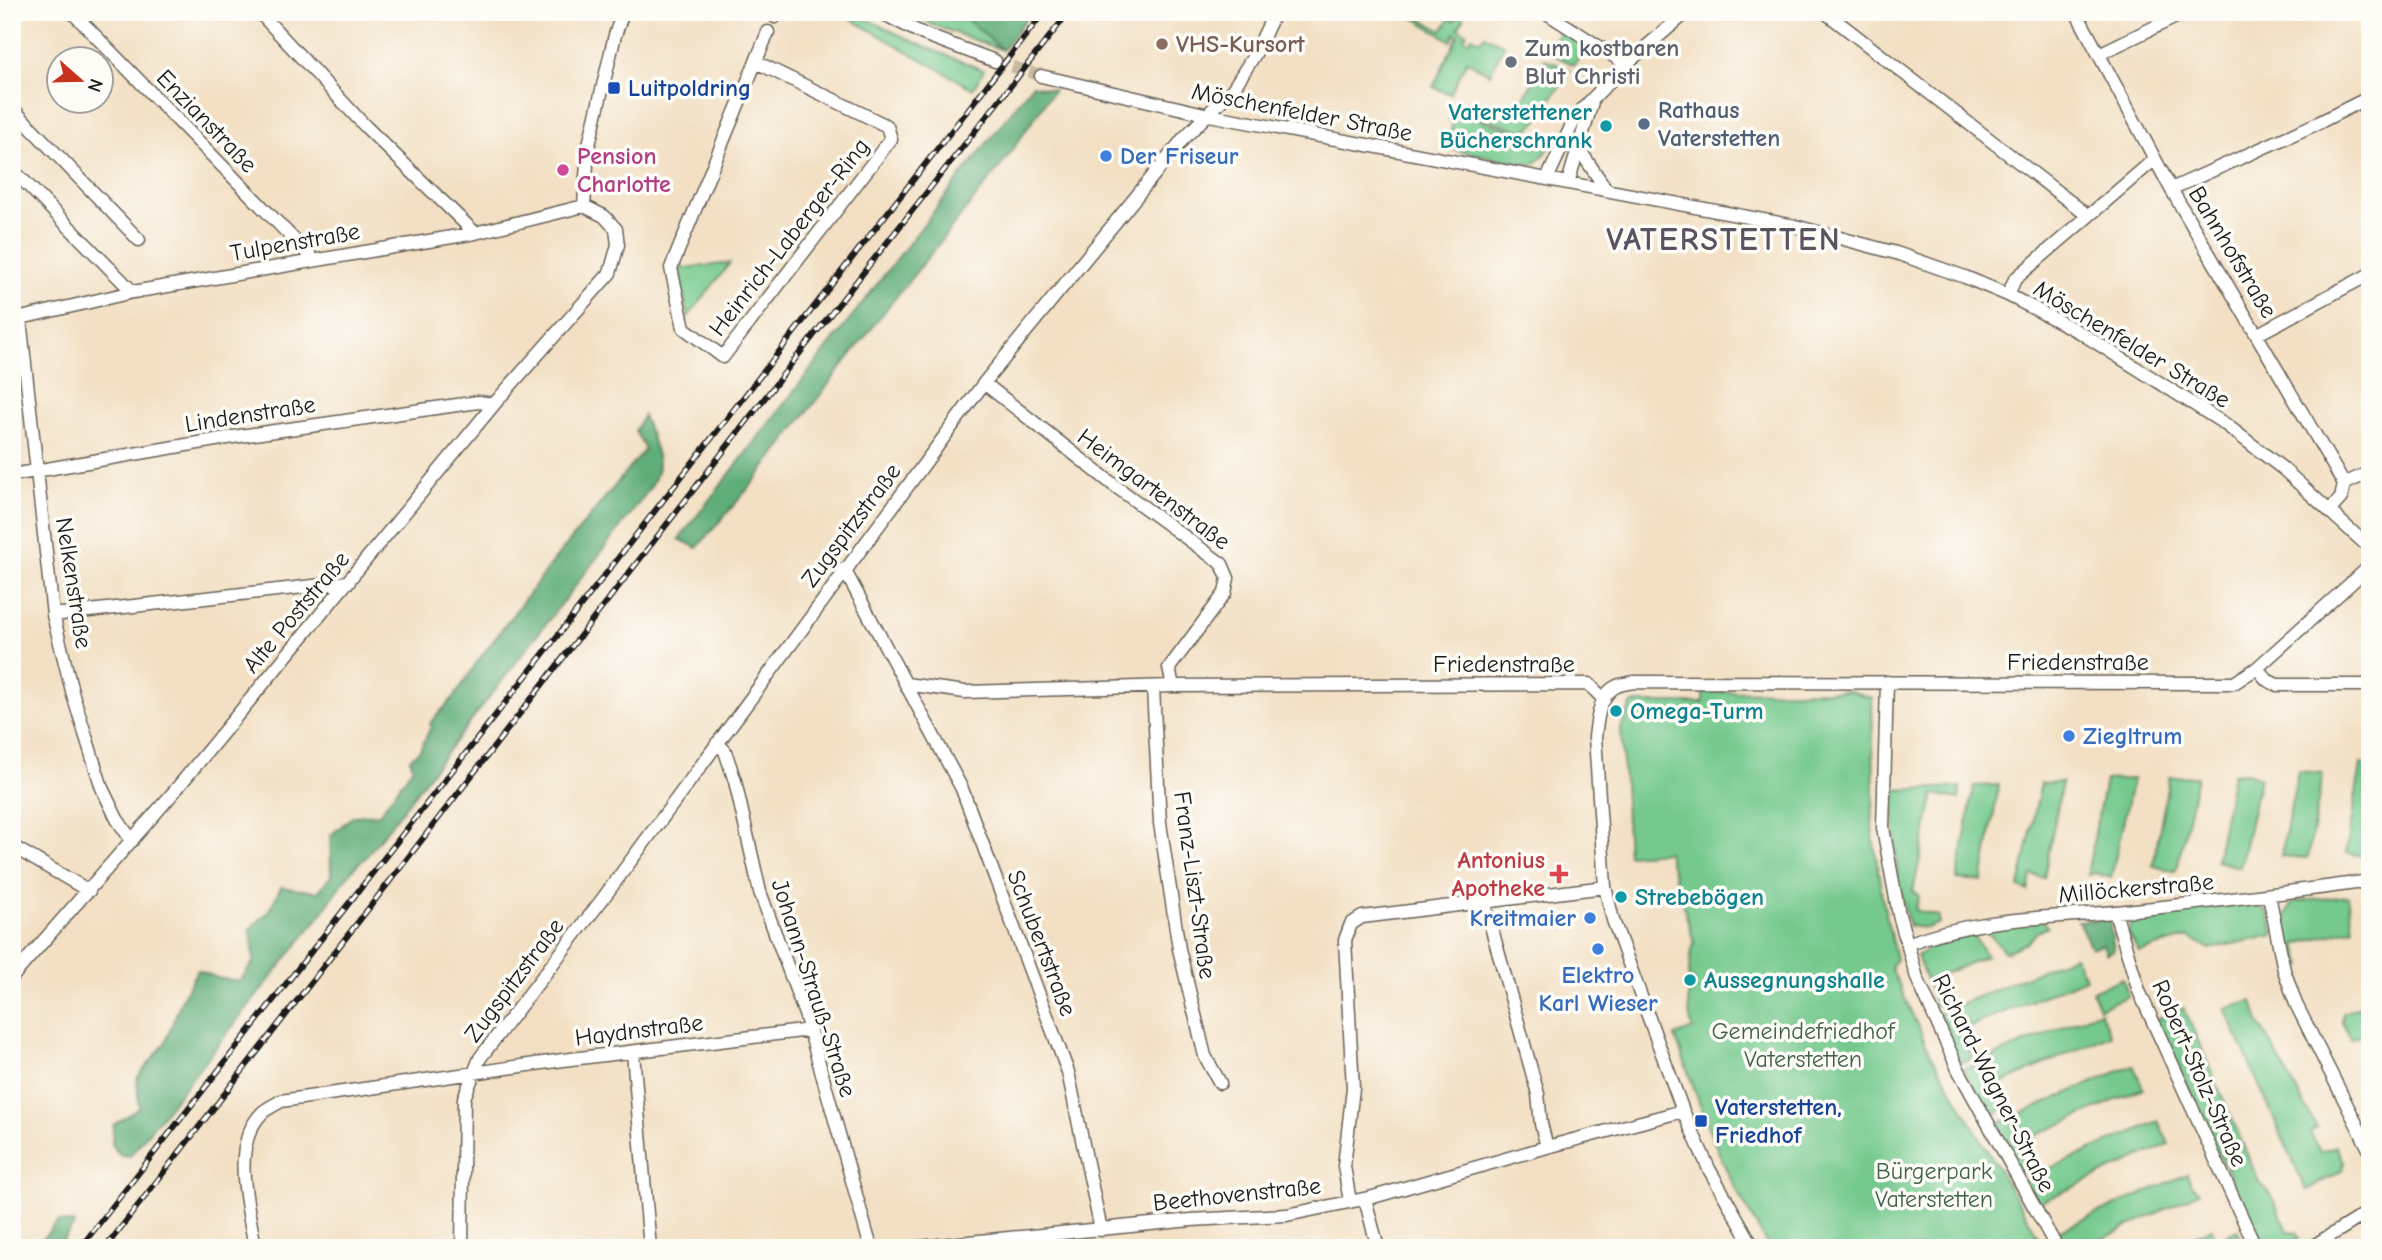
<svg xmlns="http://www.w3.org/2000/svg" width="2382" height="1260" font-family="'Comic Neue',sans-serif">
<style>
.green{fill:#74c98d;stroke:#487254;stroke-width:2}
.forest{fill:#5fad78;stroke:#3e644a;stroke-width:2}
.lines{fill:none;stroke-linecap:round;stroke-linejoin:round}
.minor-tunnel{stroke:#c8b9a2;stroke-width:12;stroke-dasharray:12 6;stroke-linecap:butt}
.minor-casing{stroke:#676157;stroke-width:15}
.minor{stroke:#fff;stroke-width:12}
.rail-casing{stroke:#1c1c1c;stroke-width:6}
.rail{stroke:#fdfcf7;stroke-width:3.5;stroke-dasharray:10;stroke-linecap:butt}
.education-dot{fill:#8d6e63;stroke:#fdfcf7;stroke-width:2.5}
.worship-dot{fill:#6b7280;stroke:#fdfcf7;stroke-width:2.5}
.transit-dot{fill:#1a4fb4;stroke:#fdfcf7;stroke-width:2.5}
.service-dot{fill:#5c6f8a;stroke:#fdfcf7;stroke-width:2.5}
.culture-dot{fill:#0f9aa8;stroke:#fdfcf7;stroke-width:2.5}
.shop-dot{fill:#3f7fe0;stroke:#fdfcf7;stroke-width:2.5}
.hotel-dot{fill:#d1479c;stroke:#fdfcf7;stroke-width:2.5}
.health-dot{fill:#e0444e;stroke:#fdfcf7;stroke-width:2.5}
.labels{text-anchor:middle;stroke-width:7;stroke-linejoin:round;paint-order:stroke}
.education-label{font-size:24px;font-weight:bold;fill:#785e54;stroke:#fdfcf7;text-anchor:start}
.worship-label{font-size:24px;font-weight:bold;fill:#5b616d;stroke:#fdfcf7;text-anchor:start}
.transit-label{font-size:24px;font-weight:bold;fill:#164399;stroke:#fdfcf7;text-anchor:start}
.service-label{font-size:24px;font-weight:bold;fill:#4e5e75;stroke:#fdfcf7;text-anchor:start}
.street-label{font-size:24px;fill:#1c1c1c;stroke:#fdfcf7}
.culture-label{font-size:24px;font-weight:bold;fill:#0d838f;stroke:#fdfcf7;text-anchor:start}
.hotel-label{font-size:24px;font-weight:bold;fill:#b23c85;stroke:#fdfcf7;text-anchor:start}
.shop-label{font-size:24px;font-weight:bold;fill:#366cbe;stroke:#fdfcf7;text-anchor:start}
.health-label{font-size:24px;font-weight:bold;fill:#be3a42;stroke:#fdfcf7;text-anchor:end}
.park-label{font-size:24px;fill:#3f6149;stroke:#fdfcf7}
.district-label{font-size:32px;font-weight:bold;letter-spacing:2px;fill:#5c5261;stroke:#fdfcf7}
</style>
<rect width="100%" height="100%" fill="#fdfcf7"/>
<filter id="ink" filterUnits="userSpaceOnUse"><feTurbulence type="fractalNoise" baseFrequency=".0143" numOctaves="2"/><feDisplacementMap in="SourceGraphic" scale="14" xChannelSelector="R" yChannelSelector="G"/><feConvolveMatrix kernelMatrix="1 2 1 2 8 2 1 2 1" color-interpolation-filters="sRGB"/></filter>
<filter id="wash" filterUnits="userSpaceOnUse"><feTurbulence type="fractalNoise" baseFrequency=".00686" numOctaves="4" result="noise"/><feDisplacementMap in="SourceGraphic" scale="28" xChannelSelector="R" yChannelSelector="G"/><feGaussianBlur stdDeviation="1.57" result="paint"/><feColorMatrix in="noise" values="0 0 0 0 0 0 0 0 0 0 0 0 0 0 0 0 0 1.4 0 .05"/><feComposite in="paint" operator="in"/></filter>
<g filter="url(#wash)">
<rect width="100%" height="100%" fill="#f3e0c4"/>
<!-- green -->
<path class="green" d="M839,12H852L925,47L984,70L973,89Z
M908,12H933L968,20L1003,50L933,25Z
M1405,12H1424L1420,18L1442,31L1450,18L1454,21L1458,15L1464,19L1458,28L1467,33L1464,38L1469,41L1472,36L1481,41L1484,35L1504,45L1490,74L1467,61L1450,94L1433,87L1458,35L1455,33L1451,41Z
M1561,28L1588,45L1574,65L1548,52Z
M1545,59L1570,70L1537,121L1527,130L1522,131L1470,113L1476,102C1485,105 1498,113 1507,112C1521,112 1538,71 1545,59Z
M1451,113L1463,114L1552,143L1545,154L1534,164L1520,163L1440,147L1445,132L1450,133L1453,121L1449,120Z
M730,263L688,317L678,269Z
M1850,691L1872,698L1874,790L1872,829L1882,897L1896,959L1891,968L1929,1051L2045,1248H1769L1732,1182L1711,1135L1675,1036L1693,1029C1685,1007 1688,964 1694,942L1667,852L1628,855L1621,728L1632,703H1703V692Z
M2361,764L2370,766L2369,857L2346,853Z
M2298,771L2323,773L2308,858L2281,856Z
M2249,773L2260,778L2240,867L2216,861L2233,774Z
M2197,776L2178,865L2175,871L2153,866L2169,777Z
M2133,779L2111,878L2096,873L2087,875L2105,780Z
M2062,782L2044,878L2031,875L2028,891L2019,887L2041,783Z
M1999,785L1982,881L1957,879L1974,786Z
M1961,787L1959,799L1934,794L1913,891L1919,896L1915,910L1939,916V923L1926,928L1909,926L1897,878L1893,790Z
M2348,896L2353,928L2297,944L2303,966H2295C2289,944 2278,923 2293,902Z
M2252,902C2269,910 2271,917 2274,935L2210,949L2189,937L2139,952L2128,933L2134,915Z
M2043,920L2048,927L2037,932L2027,943L2005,952L1983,927Z
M1971,931L1986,956L1939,976L1948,1000L1936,1006L1917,956L1942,940Z
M2074,956L2086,978L1961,1030L1973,1058L1961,1063L1939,1013Z
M2123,978L2128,996L2099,1008L2092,991Z
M2253,1001L2259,1022L2317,1128L2310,1132L2320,1152L2336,1146L2344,1162L2343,1170L2306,1190L2225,1009Z
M2370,1002V1031L2351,1039L2342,1022L2343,1013Z
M2184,1008L2259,1182L2271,1194L2289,1233L2297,1232L2300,1238L2287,1248H2263L2156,1019Z
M2100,1011L2110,1035L1993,1087L2003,1110L1988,1117L1964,1069Z
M2133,1065L2143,1088L2016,1144L2026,1168L2019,1173L1992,1126Z
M2158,1121L2169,1144L2036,1204L2023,1180Z
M2187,1174L2192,1185L2199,1193L2084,1248H2062L2053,1233Z
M2212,1228L2216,1240L2238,1230L2242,1244L2232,1248H2169Z"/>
<!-- forest -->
<path class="forest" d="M933,12H1031L1003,50L968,20Z
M1032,85L1054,90L1004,162L877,321L752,484L697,548L679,539Z
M643,416C648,427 658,452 658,465C658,481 642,498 633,511L365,858C345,874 335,896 320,916L130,1156L121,1155L112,1146L113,1125L139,1108L137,1078L165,1043L181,1001L197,970L218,978L240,981L254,961L250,929L269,911L281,887L318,892L331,876L330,836L353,816L379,814L413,767L410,759L420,750L430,729L431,722L455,696L480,658L551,564L645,449L635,431Z
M2109,919L2114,950L2107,954L2102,944L2091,948L2078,921Z
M58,1221L75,1224L57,1248H34Z"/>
</g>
<g filter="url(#ink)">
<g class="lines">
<!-- minor-tunnel -->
<path class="minor-tunnel" d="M995,61L1041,76"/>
<!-- minor casing -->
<g class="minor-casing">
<path id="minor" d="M72,12L313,259
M259,12L366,127L475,233
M880,12L923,34L995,61
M1545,12L1626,64
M1825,12L2087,215
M2076,12L2171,189L2344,484L2341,498L2330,510
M775,17L777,12
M2099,54L2186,12
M756,62L887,126L891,139L723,357L684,328L671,268L768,32
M1041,76L1209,115L1795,226L1896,253L1965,277L2008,295L2081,333L2225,424L2282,468L2370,548
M12,108L139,240
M1579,149L1606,189
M12,169L133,292
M1547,179L1576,116L1626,64L1687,12
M1568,183L1592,102
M2171,189L2316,124L2370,97
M584,206L588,149L615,35L623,12
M2008,295L2015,279L2155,159
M20,319L53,615L73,695L102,788L117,819L132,841
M12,320L133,292L475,233L584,206
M2258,334L2370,274
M984,383L1115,486L1222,564L1228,578L1225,593L1169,668L1173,686
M12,475L233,437L478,402L494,404
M2344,484L2370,472
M844,569L962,789L1068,1072L1101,1230
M53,615L349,582
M2257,668L2267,680L2277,685H2370
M1887,682L1883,828L1899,915L1917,978L1958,1069L2057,1248
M906,684L965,692L1173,686L1589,684L1604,700
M1153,688L1160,823L1179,949L1205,1056L1220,1083
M717,743L725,751L735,781L760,892L806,1017L871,1248
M12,846L89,891
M2269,895L2284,970L2296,1004L2370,1151
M1484,901L1538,1094L1541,1124L1547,1147
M2115,912L2139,991L2256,1248
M1907,944C1974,918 2046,918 2116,912C2201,903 2285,893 2370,881
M12,977L173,793L501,396L610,273L618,245L616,229L604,216L584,206
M633,1053L650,1248
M1365,1199L1378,1248
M1350,1202L1344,1166L1353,1088L1345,940L1351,924L1362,917L1605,887
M255,1248C249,1207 229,1147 262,1113C267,1108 275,1105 281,1101L563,1060L810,1030
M462,1248L464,1098L480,1058L601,901L984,383L1184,138L1233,89L1255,54L1275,12
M909,1248L1191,1220L1287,1215L1373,1197L1547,1147L1683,1111
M1754,1248L1709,1169L1683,1111L1613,920L1605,887L1595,737C1597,721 1599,694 1617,686C1622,684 1629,683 1634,682L2234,683L2257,668L2370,566
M2310,1248L2370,1211"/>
</g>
<!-- minor -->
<use href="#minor" class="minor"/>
<!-- rail casing -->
<g class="rail-casing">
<path id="rail" d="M80,1248L1044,12
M105,1248L792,363L1069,12"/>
</g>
<!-- rail -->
<use href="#rail" class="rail"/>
</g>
</g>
<!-- markers -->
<circle class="education-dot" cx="1162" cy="44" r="7"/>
<circle class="worship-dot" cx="1511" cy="62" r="7"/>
<g class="transit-dot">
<rect x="607" y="81" width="14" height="14" rx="3.5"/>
<rect x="1694" y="1114" width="14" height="14" rx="3.5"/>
</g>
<circle class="service-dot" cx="1644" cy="124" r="7"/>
<g class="culture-dot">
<circle cx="1606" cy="126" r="7"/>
<circle cx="1616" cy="711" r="7"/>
<circle cx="1621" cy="897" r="7"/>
<circle cx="1690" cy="980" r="7"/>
</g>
<g class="shop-dot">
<circle cx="1106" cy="156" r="7"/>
<circle cx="2069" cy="736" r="7"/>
<circle cx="1590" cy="918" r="7"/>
<circle cx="1598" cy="949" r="7"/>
</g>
<circle class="hotel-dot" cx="563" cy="170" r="7"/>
<path class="health-dot" d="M1555.5 863.5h7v7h7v7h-7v7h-7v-7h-7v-7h7z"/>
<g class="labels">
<!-- education labels -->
<g class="education-label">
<text x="1176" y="52">VHS-Kursort</text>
</g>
<!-- worship labels -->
<g class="worship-label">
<text x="1525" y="56">Zum kostbaren<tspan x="1525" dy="28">Blut Christi</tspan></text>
</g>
<!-- transit labels -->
<g class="transit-label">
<text x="628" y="96">Luitpoldring</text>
<text x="1715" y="1115">Vaterstetten,<tspan x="1715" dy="28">Friedhof</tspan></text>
</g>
<!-- service labels -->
<g class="service-label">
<text x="1658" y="118">Rathaus<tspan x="1658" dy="28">Vaterstetten</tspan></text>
</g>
<!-- street labels -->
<g class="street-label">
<text transform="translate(1302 112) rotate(11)" y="8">Möschenfelder Straße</text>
<text transform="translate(207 121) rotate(46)" y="8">Enzianstraße</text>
<text transform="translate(789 237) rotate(-52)" y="8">Heinrich-Laberger-Ring</text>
<text transform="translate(295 242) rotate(-10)" y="8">Tulpenstraße</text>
<text transform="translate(2233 252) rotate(59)" y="8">Bahnhofstraße</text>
<text transform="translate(2132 344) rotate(31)" y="8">Möschenfelder Straße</text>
<text transform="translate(250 414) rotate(-9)" y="8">Lindenstraße</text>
<text transform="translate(1154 489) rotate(37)" y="8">Heimgartenstraße</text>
<text transform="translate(851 525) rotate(-53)" y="8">Zugspitzstraße</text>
<text transform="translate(74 583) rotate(81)" y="8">Nelkenstraße</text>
<text transform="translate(296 612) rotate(-50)" y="8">Alte Poststraße</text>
<text x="2078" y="670">Friedenstraße</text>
<text x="1504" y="672">Friedenstraße</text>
<text transform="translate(1195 885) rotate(82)" y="8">Franz-Liszt-Straße</text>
<text transform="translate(2136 888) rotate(-5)" y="8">Millöckerstraße</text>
<text transform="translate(1042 943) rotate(69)" y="8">Schubertstraße</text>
<text transform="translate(514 980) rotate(-53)" y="8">Zugspitzstraße</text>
<text transform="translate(814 988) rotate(72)" y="8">Johann-Strauß-Straße</text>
<text transform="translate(639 1030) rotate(-7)" y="8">Haydnstraße</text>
<text transform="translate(2200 1073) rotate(66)" y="8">Robert-Stolz-Straße</text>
<text transform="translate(1994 1083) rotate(63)" y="8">Richard-Wagner-Straße</text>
<text transform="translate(1237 1194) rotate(-6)" y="8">Beethovenstraße</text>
</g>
<!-- culture labels -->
<g class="culture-label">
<text x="1592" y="120" text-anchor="end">Vaterstettener<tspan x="1592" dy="28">Bücherschrank</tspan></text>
<text x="1630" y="719">Omega-Turm</text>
<text x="1635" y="905">Strebebögen</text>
<text x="1704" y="988">Aussegnungshalle</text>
</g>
<!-- hotel labels -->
<g class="hotel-label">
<text x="577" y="164">Pension<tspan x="577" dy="28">Charlotte</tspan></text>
</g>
<!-- shop labels -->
<g class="shop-label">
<text x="1120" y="164">Der Friseur</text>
<text x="2083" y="744">Ziegltrum</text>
<text x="1576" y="926" text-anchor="end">Kreitmaier</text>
<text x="1598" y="983" text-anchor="middle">Elektro<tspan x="1598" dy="28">Karl Wieser</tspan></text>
</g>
<!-- health labels -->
<g class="health-label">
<text x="1545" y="868">Antonius<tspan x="1545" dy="28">Apotheke</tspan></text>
</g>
<!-- park labels -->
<g class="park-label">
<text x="1803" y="1039">Gemeindefriedhof<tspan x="1803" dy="28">Vaterstetten</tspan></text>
<text x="1934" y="1179">Bürgerpark<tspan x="1934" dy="28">Vaterstetten</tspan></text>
</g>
<!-- district labels -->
<g class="district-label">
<text x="1724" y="250">VATERSTETTEN</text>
</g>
</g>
<!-- margin -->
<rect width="2382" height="1260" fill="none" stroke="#fdfcf7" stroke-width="42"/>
<!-- north arrow -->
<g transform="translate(80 80) rotate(110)"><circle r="33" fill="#fdfcf7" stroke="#a3a29f" stroke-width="2"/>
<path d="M0-5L12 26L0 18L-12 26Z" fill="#c8321e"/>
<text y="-10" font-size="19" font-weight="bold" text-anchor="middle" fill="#1c1c1c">N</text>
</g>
</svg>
